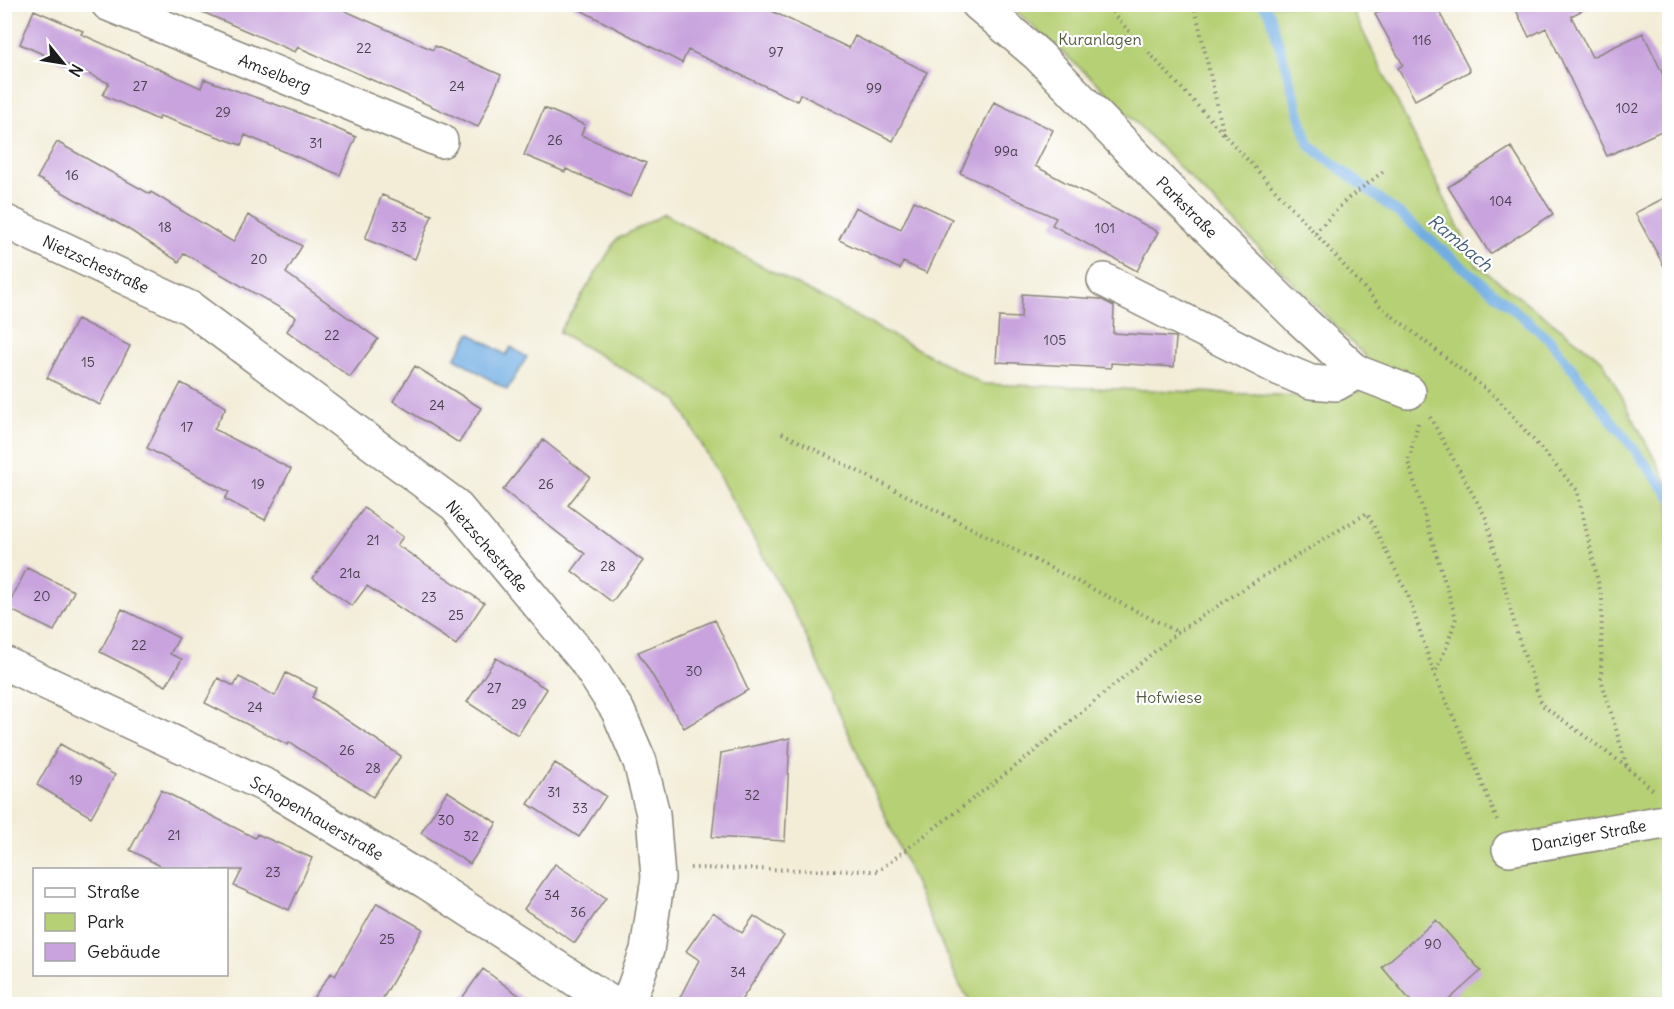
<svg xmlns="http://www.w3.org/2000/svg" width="1674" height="1009" font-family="Delius,sans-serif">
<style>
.green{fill:#b6d075;stroke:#697648;stroke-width:1.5}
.water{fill:#71ade3;stroke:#466480;stroke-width:1.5}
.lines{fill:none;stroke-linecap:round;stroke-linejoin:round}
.stream{stroke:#71ade3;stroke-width:10}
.building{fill:#c8a3dd}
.minor-casing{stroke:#88847a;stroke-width:36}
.path{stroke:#88847a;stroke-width:4;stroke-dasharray:1.5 4.5;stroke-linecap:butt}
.minor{stroke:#fff;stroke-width:33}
.labels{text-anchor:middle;stroke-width:4.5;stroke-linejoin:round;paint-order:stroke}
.number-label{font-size:14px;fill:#473e4c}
.park-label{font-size:16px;fill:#525b3b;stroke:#fff}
.street-label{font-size:16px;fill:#1c1c1c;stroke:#fff}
.water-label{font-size:18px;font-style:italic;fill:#425d76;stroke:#fff}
</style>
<rect width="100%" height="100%" fill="#fff"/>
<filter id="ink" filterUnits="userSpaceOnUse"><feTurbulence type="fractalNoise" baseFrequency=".0167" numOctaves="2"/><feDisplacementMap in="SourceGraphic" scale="12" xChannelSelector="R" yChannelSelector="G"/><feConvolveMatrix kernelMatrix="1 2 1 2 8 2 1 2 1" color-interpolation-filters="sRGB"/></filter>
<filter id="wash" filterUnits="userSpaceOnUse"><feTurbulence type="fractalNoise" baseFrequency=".008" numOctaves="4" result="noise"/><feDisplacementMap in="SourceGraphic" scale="24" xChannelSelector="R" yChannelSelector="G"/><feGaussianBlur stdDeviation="1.35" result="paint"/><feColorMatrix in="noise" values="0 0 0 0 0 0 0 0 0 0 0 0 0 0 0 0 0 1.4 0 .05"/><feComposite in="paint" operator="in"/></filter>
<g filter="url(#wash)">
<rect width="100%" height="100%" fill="#f3edd8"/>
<!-- green -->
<path class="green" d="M1009,5H1350L1477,265L1602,360L1669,486V1004H972L960,986L800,623L677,400L559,332L617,239L664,214L983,384L1303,396L1359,392L1366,357L1097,83Z"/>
<!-- water -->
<path class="water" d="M470,333L506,355L511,347L527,357L507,390L455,358Z"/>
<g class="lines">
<!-- stream -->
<path class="stream" d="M1262,4L1270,14L1309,145L1402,216L1550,340L1670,496"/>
</g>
<g id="blocks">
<!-- building -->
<path class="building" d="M184,4H330L433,50L435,46L501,75L478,127L298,47L295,52Z
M569,4H757L849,48L855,36L927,72L893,141L800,94L797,101L688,50L682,63Z
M1393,4H1435L1470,71L1415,100L1398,68L1403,65L1375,14Z
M1513,4H1594L1571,16L1592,57L1643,33L1670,89V127L1607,156L1546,28L1529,37Z
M34,10L83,31L81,34L201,88L204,79L297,112L356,137L340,175L245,135L241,145L160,116L158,120L103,95L109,83L20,44Z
M994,102L1053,130L1035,166L1158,232L1137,271L1052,225L1056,218L960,173Z
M544,108L585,125L581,135L646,163L631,197L566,169L565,172L524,155Z
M57,142L150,194L151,192L233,242L248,215L302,246L286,273L378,339L350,377L287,331L296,317L184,253L179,262L128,229L37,178Z
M1511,147L1553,214L1490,254L1448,187Z
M382,195L432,215L415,259L365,239Z
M1670,195V277L1635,213Z
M914,201L952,219L927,273L903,262L900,269L839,240L855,207L901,229Z
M1022,294L1100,299L1114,306L1113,333L1176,337L1174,367L1111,363V368L996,362L999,317L1021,318Z
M77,319L130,346L100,405L47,378Z
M415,366L481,408L459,443L393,401Z
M181,383L226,407L214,429L291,469L265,520L225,499L229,492L147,448Z
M543,440L590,477L568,505L643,561L612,602L572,571L585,554L503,490Z
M364,508L403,537L397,545L484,603L456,645L367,586L352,606L313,578Z
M27,568L74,591L54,631L7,608Z
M122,609L179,638L170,654L182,659L166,686L100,652Z
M715,620L748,690L684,728L638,652Z
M496,658L547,689L518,735L467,702Z
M286,673L317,688L312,697L401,756L373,797L289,742L288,745L205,703L218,678L234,686L239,677L275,696Z
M790,738L785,841L712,837L721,753Z
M60,744L115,775L91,817L37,785Z
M555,763L606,796L579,837L528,804Z
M161,790L255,838L257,834L312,858L289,910L234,886L242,870H168L130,850Z
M447,791L497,823L470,864L421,833Z
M555,864L606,898L575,943L524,909Z
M377,903L423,929L379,1005H308L331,973L335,976Z
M713,912L742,933L754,916L784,936L738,1005H676L699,960L686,951Z
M1436,920L1481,971L1443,1005H1414L1382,967Z
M483,969L532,1005H457Z"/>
</g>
</g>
<g filter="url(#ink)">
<use href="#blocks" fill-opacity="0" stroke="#88847a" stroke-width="1.5"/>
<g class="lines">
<!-- minor casing -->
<g class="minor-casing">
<path id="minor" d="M108,4L441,141
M978,4L1038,55L1157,178L1300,319L1357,372L1409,392
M4,221L190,308L455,505L585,660L618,711L640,762L653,814L658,878L647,950L628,1004
M1104,280L1280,369L1311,382L1336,384L1357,372
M4,663L269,787L426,882L613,1004
M1509,849L1670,821"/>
</g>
<!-- path -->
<path class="path" d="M1104,4L1315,233L1381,307L1496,397L1577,490L1602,599L1601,679L1627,767L1653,790
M1194,4L1224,135
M1315,233L1346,200L1384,171
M1430,417L1486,518L1518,637L1542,705L1627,767
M1418,423L1408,462L1456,618L1447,646L1434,674
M782,433L1178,632
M690,868L878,871L1025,759L1178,632L1262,577L1367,513L1408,595L1434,674L1472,758L1497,820"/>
<!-- minor -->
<use href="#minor" class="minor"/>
</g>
</g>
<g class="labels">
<!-- number labels -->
<g class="number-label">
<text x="1422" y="45">116</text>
<text x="364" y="53">22</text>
<text x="776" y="57">97</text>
<text x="140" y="91">27</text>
<text x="457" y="91">24</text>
<text x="874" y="93">99</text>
<text x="1627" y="113">102</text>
<text x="223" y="117">29</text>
<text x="555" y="145">26</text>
<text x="316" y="148">31</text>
<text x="1006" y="156">99a</text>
<text x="72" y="180">16</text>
<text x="1501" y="206">104</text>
<text x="165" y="232">18</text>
<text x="399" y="232">33</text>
<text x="1105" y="233">101</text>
<text x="259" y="264">20</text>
<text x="332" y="340">22</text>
<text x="1055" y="345">105</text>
<text x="88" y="367">15</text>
<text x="437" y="410">24</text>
<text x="187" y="432">17</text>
<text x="258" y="489">19</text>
<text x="546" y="489">26</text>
<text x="373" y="545">21</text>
<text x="608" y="571">28</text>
<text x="350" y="578">21a</text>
<text x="42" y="601">20</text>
<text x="429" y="602">23</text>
<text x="456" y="620">25</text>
<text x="139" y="650">22</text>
<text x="694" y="676">30</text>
<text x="494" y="693">27</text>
<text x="519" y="709">29</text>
<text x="255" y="712">24</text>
<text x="347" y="755">26</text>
<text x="373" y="773">28</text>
<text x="76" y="785">19</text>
<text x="554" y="797">31</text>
<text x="752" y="800">32</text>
<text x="580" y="813">33</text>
<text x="446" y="825">30</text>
<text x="174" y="840">21</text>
<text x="471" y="841">32</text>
<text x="273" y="877">23</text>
<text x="552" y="900">34</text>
<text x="578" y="917">36</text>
<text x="387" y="944">25</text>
<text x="1433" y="949">90</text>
<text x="738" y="977">34</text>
</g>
<!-- park labels -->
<g class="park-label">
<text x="1100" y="45">Kuranlagen</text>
<text x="1169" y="703">Hofwiese</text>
</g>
<!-- street labels -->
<g class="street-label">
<text transform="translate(275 73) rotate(22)" y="6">Amselberg</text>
<text transform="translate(1187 207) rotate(45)" y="6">Parkstraße</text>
<text transform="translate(96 264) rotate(25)" y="6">Nietzschestraße</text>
<text transform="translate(487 546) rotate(49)" y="6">Nietzschestraße</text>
<text transform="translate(317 818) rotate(30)" y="6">Schopenhauerstraße</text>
<text transform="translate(1589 835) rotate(-10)" y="6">Danziger Straße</text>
</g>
<!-- water labels -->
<g class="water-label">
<text transform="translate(1460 243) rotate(40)" y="6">Rambach</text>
</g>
</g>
<!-- margin -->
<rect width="1674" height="1009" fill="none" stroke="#fff" stroke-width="24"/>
<!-- legend -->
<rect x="33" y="868" width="195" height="108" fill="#ffffff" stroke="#a4a4a4" stroke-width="1.5"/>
<rect x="45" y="888" width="30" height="9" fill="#ffffff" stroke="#a4a4a4" stroke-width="1.5"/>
<text x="87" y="898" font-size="18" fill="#1c1c1c">Straße</text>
<rect x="45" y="913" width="30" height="18" fill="#b6d075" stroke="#a4a4a4" stroke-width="1.5"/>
<text x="87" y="928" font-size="18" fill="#1c1c1c">Park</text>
<rect x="45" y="943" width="30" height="18" fill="#c8a3dd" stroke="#a4a4a4" stroke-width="1.5"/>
<text x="87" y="958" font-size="18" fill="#1c1c1c">Gebäude</text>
<!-- north arrow -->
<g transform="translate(63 63) rotate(120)" stroke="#ffffff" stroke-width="4.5" paint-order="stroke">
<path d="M0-4.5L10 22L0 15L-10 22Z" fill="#1c1c1c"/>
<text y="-9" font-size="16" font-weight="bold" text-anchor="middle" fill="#1c1c1c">N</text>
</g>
</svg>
